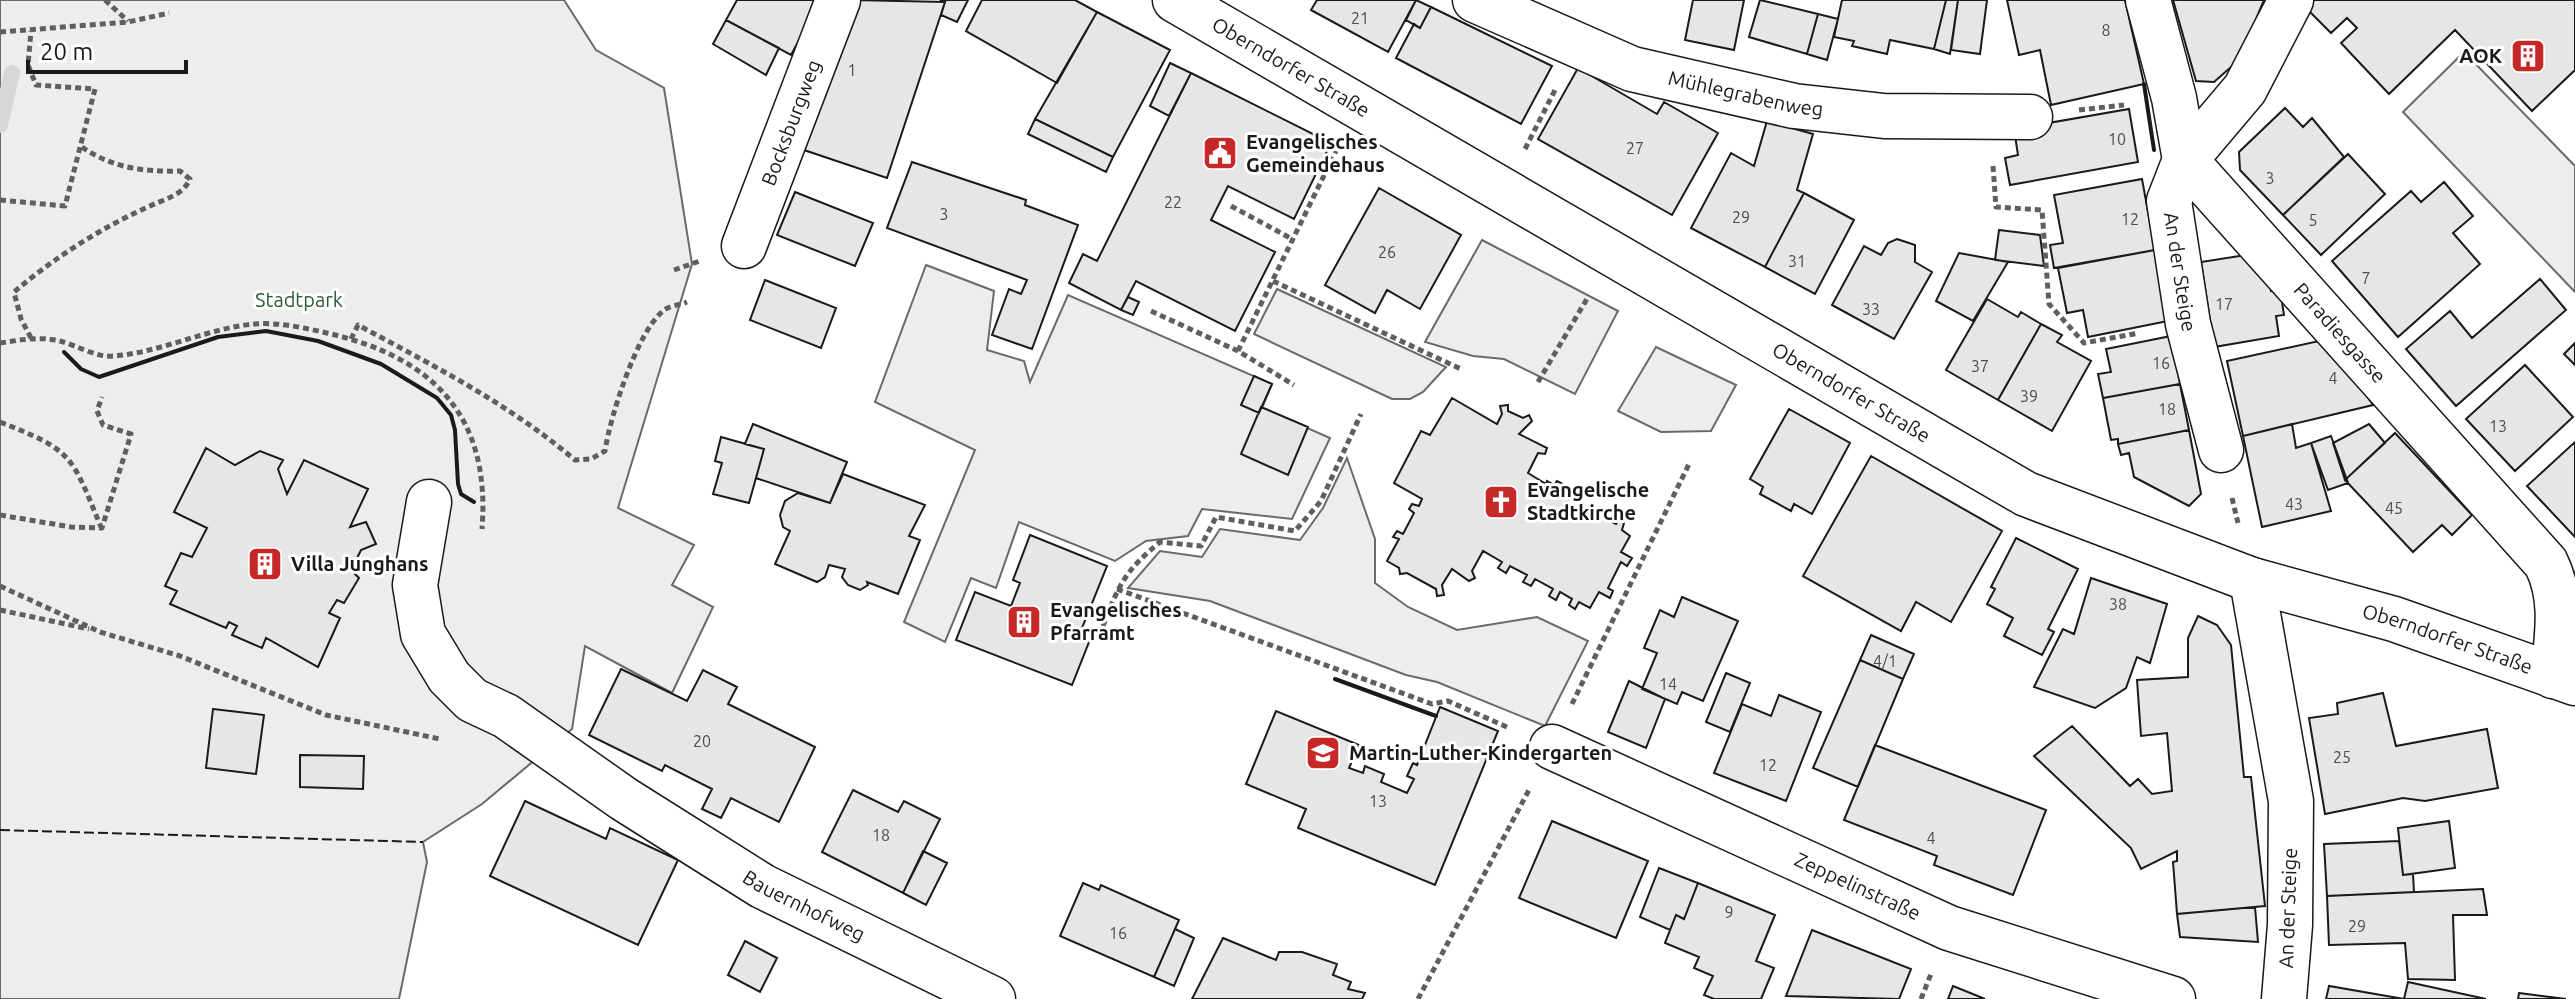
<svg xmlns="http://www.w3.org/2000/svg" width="2575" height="999" font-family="Ubuntu,sans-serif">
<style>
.built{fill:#ededed;stroke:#6a6a6a;stroke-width:2}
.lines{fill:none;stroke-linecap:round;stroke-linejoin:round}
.stream{stroke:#d7d7d7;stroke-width:16}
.building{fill:#e6e6e6;stroke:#1a1a1a;stroke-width:2}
.minor-casing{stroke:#1a1a1a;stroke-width:47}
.major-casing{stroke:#1a1a1a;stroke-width:47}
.path{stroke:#5f5f5f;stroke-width:5;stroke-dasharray:6 4;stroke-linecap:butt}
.minor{stroke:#fff;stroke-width:44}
.major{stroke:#fff;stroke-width:44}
.fence{stroke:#1a1a1a;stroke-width:2;stroke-dasharray:10 4;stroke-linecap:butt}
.wall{stroke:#1a1a1a;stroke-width:4}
.labels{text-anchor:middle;stroke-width:6;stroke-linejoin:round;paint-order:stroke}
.number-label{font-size:16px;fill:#4d4d4d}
.poi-label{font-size:20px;font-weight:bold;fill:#1a1a1a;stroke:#fff;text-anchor:start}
.street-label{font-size:20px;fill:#1a1a1a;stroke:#fff}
.park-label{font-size:20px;fill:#2b5a34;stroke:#fff}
</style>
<rect width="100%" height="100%" fill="#fff"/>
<!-- built -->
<path class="built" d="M0,0H564L596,50L664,88L692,264L618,508L694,545L672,585L713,607L672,693L585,646L572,729L482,804L423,842L427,862L399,999H0Z
M2464,52L2575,166V292L2403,112Z
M1482,240L1618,311L1575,394L1504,359L1473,356L1425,342Z
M926,265L994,291L987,350L1024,361L1030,382L1068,295L1272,384L1262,408L1330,438L1292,519L1202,509L1188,536L1146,541L1115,561L1019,522L996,588L971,578L945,642L904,622L975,450L875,402Z
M1277,289L1446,367L1423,392L1410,399H1392L1254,334Z
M1656,347L1736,385L1711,431L1661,432L1618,411Z
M1347,458L1375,539V583L1408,607L1457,630L1537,617L1588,641L1545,726L1437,682L1406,675L1210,601L1128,588L1160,551L1202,557L1220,529L1300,540L1323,508Z"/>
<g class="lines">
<!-- stream -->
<path class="stream" d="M0,125L12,73"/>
</g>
<!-- building -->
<path class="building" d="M737,0H821L791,55L726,20Z
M853,0L945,2L887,178L804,150Z
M940,0H968L957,22L941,15L945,2Z
M982,0H1075L1097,12L1057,83L966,31Z
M1317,0H1416L1388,52L1311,10Z
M1416,0L1431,7L1420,28L1406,20Z
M1693,0H1744L1734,50L1685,40Z
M1760,0L1818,14L1807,54L1749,37Z
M1842,0H1946L1934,49L1890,40L1887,54L1852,46L1854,41L1834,37Z
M1946,0H1958L1950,54L1934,49Z
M1958,0H1987L1980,54L1951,50Z
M2007,0H2125L2144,84L2051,105L2040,50L2019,55Z
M2173,0H2264L2239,60L2214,82L2196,81Z
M2314,0H2575V70L2532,111L2455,30L2389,94L2341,43L2357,28L2347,18L2331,33L2306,8Z
M1431,7L1552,66L1521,124L1396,58L1414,24L1420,28Z
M1097,12L1170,50L1113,157L1035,119Z
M1818,14L1838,19L1827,60L1807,54Z
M726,20L779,48L766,75L713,44Z
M1170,63L1191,73L1169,116L1150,106Z
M1578,68L1657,114L1664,102L1718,133L1672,215L1538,139Z
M1191,73L1331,143L1294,219L1228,186L1211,220L1275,252L1235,331L1136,281L1121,310L1069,283L1083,254L1097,261Z
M2285,108L2303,127L2312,118L2344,157L2283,215L2240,170L2239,152Z
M2129,109L2138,162L2010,185L2005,158L2018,155L2014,129Z
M1035,119L1113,157L1106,172L1028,134Z
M1767,121L1813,134L1797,190L1804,193L1765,267L1691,228L1731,153L1754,166Z
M2348,154L2385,194L2321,255L2283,215Z
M912,162L1026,200L1025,205L1078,225L1032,349L992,335L1009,289L1021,294L1027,280L887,228Z
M2142,179L2155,250L2054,268L2050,245L2063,243L2054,195Z
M2444,182L2473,216L2453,233L2480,264L2398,337L2332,261L2411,191L2421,202Z
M1379,188L1461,235L1420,309L1387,290L1375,313L1325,285Z
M795,192L873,223L855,266L777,235Z
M1804,193L1854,220L1815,294L1765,267Z
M1999,230L2040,235L2044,266L1995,260Z
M1897,239L1915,245V262L1932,272L1894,339L1832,305L1864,246L1881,255L1888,243Z
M2155,250L2168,321L2088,337L2083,310L2067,313L2058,268Z
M2265,252L2271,291L2280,289L2284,315L2276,316L2279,336L2214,347L2201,262Z
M1959,253L2008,262L1973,321L1936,301Z
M2540,279L2566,310L2456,406L2406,349L2450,311L2472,338Z
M765,280L836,308L821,348L750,320Z
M1128,297L1139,302L1133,315L1121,310Z
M1987,299L2018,317L2021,312L2041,324L1998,400L1946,370Z
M2041,324L2062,335L2057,342L2091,361L2052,431L1998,400Z
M2171,336L2180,384L2103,398L2098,374L2111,372L2106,349Z
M2328,339L2373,405L2243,436L2227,361Z
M2575,343V365L2564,354Z
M2525,365L2573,417L2515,471L2466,419Z
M1254,376L1272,384L1259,413L1241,405Z
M2180,384L2189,430L2118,444V439L2111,440L2103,398Z
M1452,398L1497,424L1502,414L1500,406L1508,405V411L1523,418L1529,415L1532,421L1519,434L1547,448L1545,454L1538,453L1528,473L1546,484L1547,481L1554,485L1557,481L1571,488L1582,499L1579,504L1596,514L1598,508L1605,512L1602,517L1616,524L1619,520L1624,523L1622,530L1630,536L1621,552L1632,558L1627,566L1621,562L1608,588L1613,591L1610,598L1599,592L1590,608L1579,602L1575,609L1569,605L1572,599L1560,592L1556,600L1549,596L1553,589L1535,579L1531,586L1523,582L1527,575L1510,566L1506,573L1498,568L1502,562L1483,551L1472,571L1475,578L1469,581L1452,569L1442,585L1444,595L1437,596L1436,589L1407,573L1400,574L1399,568L1387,561L1399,539L1393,537L1397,531L1403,534L1414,513L1409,509L1412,504L1419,506L1422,499L1394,483L1421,431L1430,435Z
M1261,407L1308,427L1288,475L1241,454Z
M1789,409L1850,443L1812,514L1794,504L1791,511L1760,494L1763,487L1750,479Z
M753,424L847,462L830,503L756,478L764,449L745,444Z
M2292,424L2296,448L2311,443L2331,511L2262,527L2243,436Z
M2369,424L2385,443L2345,480L2333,443Z
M2189,430L2201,494L2189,506L2134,477L2129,453L2121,455L2118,444Z
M2395,433L2472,515L2452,535L2442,525L2413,552L2345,480Z
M2331,436L2348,483L2328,490L2311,443Z
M721,437L764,449L749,503L713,494L722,463L715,461Z
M2575,442V537L2527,486Z
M206,448L235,465L260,451L283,460L278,469L287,494L304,460L368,489L350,527L366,522L376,544L361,550L351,570L359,578L344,603L337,600L329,613L340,618L318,667L266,638L262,648L232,635L237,626L229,622L226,628L170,604L177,591L165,586L181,553L192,557L207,528L174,512Z
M1871,456L2002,531L1951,622L1916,602L1901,631L1803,576Z
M843,474L925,505L909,536L920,540L898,594L867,582L868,585L860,590L848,585L842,577L845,569L829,565L825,577L817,582L775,564L790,531L783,527L780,515L785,501L798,493L830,503Z
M1030,535L1107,566L1078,638L1089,642L1072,685L956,640L975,592L1011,606L1020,583L1013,580Z
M2016,538L2078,569L2048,629L2054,632L2042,655L2004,636L2013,618L1987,604L1995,589L1991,587Z
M2091,578L2167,604L2150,663L2137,657L2126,688L2095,708L2034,687L2063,629L2074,634Z
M1682,597L1738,621L1703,701L1682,692L1677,704L1642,689L1657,653L1644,648L1660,610L1674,617Z
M2198,616L2217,625L2231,645L2244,777H2251L2265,906L2177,914L2173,862L2177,861V851L2141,869L2131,848L2034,756L2072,726L2130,786L2138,779L2152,794L2172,791L2167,733L2141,736L2137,680L2188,677V638Z
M1871,635L1914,654L1903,679L1860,660Z
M1860,660L1903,679L1858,787L1813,768Z
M621,669L687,701L703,670L737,687L728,704L815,747L779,822L731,798L721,818L702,809L712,789L665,765L662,771L589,735Z
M1726,673L1750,683L1730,732L1706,722Z
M1629,681L1665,699L1646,748L1608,732Z
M2383,693L2396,746L2487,729L2498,788L2425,801L2403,798L2325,814L2309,718L2338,714L2337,703Z
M1779,695L1821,712L1786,801L1714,773L1742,704L1771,716Z
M1440,707L1498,731L1435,885L1298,828L1306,809L1246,784L1276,711L1359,745L1349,768L1363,773L1365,766L1384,774L1381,782L1407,793L1414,779L1407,776L1413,763L1417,765Z
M213,709L264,715L256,774L206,768Z
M1875,745L2046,810L2013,895L1934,865L1937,856L1844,820Z
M300,755L364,756L363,789L300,787Z
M853,790L898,812L904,801L940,819L903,893L822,852Z
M525,801L606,839L610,828L678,860L638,945L490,876Z
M1552,821L1648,861L1616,938L1519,898Z
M2449,821L2455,868L2403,875L2398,828Z
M2399,841L2403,875L2413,874L2414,892L2327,896L2324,844Z
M923,851L947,863L926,905L903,893Z
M1659,868L1698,883L1684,919L1676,915L1670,930L1640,917Z
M1083,883L1099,890L1101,885L1179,920L1154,977L1060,936Z
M1698,883L1775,915L1756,961L1774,968L1761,999H1714L1704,995L1713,976L1694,968L1699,957L1665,943L1676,915L1684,919Z
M2483,889L2487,915H2453L2455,980L2408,979L2405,943L2329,945L2327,896Z
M2255,907L2258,942L2180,937L2177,914Z
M1175,929L1194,938L1174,986L1154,977Z
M1812,930L1911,969L1899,999L1786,996Z
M1223,938L1276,960L1279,952H1302L1337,964L1333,975L1351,982L1348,989L1365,993L1362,999H1192Z
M745,941L777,958L760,992L728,975Z
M2408,982L2486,999H2326L2329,986L2404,999Z
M1953,986L1985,999H1948Z
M2519,993L2566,999H2518Z"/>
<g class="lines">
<!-- minor casing -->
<g class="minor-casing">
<g id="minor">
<path id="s1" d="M1475,0L1632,69L1794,106L1884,116L2030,117"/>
<path id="s2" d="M2148,0L2174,98L2185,160L2169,201L2188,324L2221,450"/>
<path id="s3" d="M2185,160L2546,563C2564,599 2557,636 2553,676"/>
<path d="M2185,160L2245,89L2291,0"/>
<path id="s4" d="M744,246L838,0"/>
<path id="s5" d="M429,502L415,585L423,634L449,677L472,700L506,716L624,799L762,886L993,999"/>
<path d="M2252,580L2291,801L2290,925L2284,999"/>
<path id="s6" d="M1552,747L1949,928L2173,999"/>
</g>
</g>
<!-- major casing -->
<g class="major-casing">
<g id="major">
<path id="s7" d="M1175,0L2026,494L2252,580L2394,619L2575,683"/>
</g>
</g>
<!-- path -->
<path class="path" d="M105,0L128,21
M0,32L128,22L169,13
M2079,110L2124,105
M1525,149L1555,90
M1993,166L1996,207L2042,210L2049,304L2084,343L2139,333
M0,200L65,206L95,89L36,85L28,65L31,31
M1231,206L1292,239
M674,270L700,261
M1273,281L1463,370
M1151,311L1238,351L1294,385
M31,338L21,319L14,292C54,258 102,227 150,206C165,199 183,195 190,179L180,171C144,172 112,168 82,147
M351,339L358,325C434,366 509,404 575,460L591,459L605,451C610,417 637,332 663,311C668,306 680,305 687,302
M0,343C20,340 40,336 60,341C76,345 97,358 113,356C160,353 207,328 255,324C278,322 305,328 327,333C433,357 491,416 482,529
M1238,351L1336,151
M1538,382L1588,297
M0,422C74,451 71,455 101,527
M2232,498L2238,523
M0,515L71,527L102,528L131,434L103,425L97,411L102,397
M0,586L100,632L180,656L326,715L440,739
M1117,589L1432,704L1448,701L1507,727
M0,610L89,629
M1103,626C1119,584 1125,571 1160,542L1201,546L1216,517L1295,531L1321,501L1361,414
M1572,704L1689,464
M1418,999L1530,788
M1921,999L1931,974"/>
<!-- minor -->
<use href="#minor" class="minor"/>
<!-- major -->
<use href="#major" class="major"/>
<!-- fence -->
<path class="fence" d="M0,830L423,842"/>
<!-- wall -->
<path class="wall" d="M2144,84L2154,150
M64,352L81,369L99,377L218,337L266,331L318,341L381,364L437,398L451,415L455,430L458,484L461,494L474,502
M1335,679L1436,716"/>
</g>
<!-- icons -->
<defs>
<g id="building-square" transform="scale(1.8)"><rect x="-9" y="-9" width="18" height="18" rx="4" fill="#c62828" stroke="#fff"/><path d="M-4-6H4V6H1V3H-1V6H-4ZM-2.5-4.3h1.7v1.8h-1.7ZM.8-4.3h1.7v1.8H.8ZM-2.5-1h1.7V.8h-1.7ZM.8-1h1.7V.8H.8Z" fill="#fff"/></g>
<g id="civic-square" transform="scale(1.8)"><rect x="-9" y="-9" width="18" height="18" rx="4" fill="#c62828" stroke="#fff"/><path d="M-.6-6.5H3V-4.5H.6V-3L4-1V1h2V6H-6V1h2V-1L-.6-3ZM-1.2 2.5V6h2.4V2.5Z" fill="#fff"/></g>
<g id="church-square" transform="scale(1.8)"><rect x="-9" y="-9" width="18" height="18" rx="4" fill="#c62828" stroke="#fff"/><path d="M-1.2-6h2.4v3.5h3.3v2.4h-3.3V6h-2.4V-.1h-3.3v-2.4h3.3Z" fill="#fff"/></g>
<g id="school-square" transform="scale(1.8)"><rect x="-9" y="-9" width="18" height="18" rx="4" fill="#c62828" stroke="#fff"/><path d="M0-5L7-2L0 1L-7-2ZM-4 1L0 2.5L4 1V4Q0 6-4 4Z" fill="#fff"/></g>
</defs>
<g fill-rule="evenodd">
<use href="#building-square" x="2528" y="56"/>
<use href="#civic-square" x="1220" y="153"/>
<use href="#church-square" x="1501" y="502"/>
<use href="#building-square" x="265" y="564"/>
<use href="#building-square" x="1024" y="622"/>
<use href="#school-square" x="1323" y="753"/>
</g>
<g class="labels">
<!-- number labels -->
<g class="number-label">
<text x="1360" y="24">21</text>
<text x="2106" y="36">8</text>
<text x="852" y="76">1</text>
<text x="2117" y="145">10</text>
<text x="1635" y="154">27</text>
<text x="2270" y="184">3</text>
<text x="1173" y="208">22</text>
<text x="944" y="220">3</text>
<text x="1741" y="223">29</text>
<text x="2130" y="225">12</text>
<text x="2313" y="226">5</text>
<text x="1387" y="258">26</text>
<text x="1797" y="267">31</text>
<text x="2366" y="284">7</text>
<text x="2224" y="310">17</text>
<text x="1871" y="315">33</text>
<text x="2161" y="369">16</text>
<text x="1980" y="372">37</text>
<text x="2333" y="384">4</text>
<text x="2029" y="402">39</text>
<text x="2167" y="415">18</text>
<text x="2498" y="432">13</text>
<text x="2294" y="510">43</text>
<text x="2394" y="514">45</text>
<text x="2118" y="610">38</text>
<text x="1885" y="667">4/1</text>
<text x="1668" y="690">14</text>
<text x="702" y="747">20</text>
<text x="2342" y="763">25</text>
<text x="1768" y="771">12</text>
<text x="1378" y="807">13</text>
<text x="881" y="841">18</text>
<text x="1931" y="844">4</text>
<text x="1729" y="918">9</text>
<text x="2357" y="932">29</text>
<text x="1118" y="939">16</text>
</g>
<!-- poi labels -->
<g class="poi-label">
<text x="2502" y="63" text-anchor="end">AOK</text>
<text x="1246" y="149">Evangelisches<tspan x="1246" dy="23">Gemeindehaus</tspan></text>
<text x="1527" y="497">Evangelische<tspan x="1527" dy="23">Stadtkirche</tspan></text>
<text x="291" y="571">Villa Junghans</text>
<text x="1050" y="617">Evangelisches<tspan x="1050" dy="23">Pfarramt</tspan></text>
<text x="1349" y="760">Martin-Luther-Kindergarten</text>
</g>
<!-- street labels -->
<g class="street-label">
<text dy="7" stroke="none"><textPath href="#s7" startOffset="134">Oberndorfer Straße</textPath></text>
<text dy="7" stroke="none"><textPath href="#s1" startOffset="288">Mühlegrabenweg</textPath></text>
<text dy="7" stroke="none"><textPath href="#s4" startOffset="132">Bocksburgweg</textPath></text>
<text dy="7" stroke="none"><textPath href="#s2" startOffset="280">An der Steige</textPath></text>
<text dy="7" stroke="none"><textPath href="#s3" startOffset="232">Paradiesgasse</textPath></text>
<text dy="7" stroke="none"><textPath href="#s7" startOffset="782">Oberndorfer Straße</textPath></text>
<text dy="7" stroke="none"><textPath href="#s7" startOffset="1430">Oberndorfer Straße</textPath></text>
<text dy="7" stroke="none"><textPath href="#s6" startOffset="336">Zeppelinstraße</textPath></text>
<text dy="7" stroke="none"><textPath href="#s5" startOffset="608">Bauernhofweg</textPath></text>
<text transform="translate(2288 908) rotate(-88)" y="7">An der Steige</text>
</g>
<!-- park labels -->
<g class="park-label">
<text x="299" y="307">Stadtpark</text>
</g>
</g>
<!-- scale -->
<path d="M28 60v12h158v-12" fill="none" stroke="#1a1a1a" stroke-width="4"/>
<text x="40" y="60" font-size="24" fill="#1a1a1a" stroke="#ffffff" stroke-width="6" paint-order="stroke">20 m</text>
</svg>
